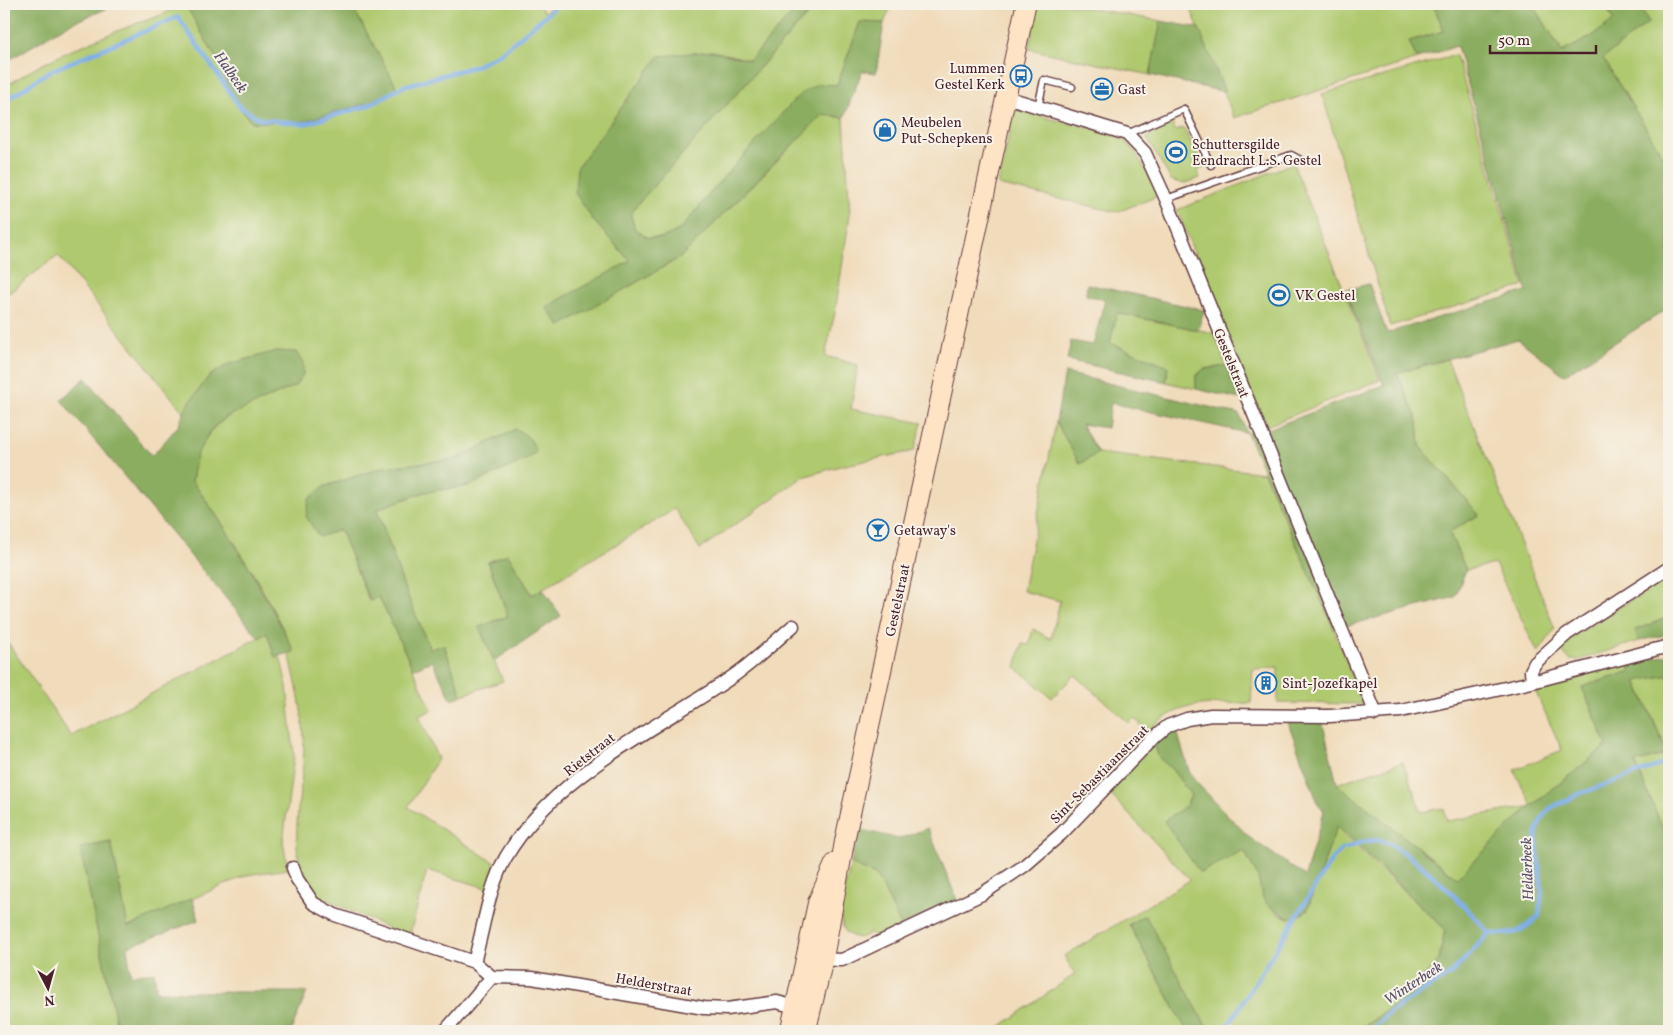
<svg xmlns="http://www.w3.org/2000/svg" width="1673" height="1035" font-family="Vollkorn,serif">
<style>
.green{fill:#afc96e;stroke:#7c744c}
.forest{fill:#8bad61;stroke:#6a6646}
.lines{fill:none;stroke-linecap:round;stroke-linejoin:round}
.stream{stroke:#7dade8;stroke-width:4.5}
.service-casing{stroke:#633b40;stroke-width:9}
.minor-casing{stroke:#633b40;stroke-width:15}
.secondary-casing{stroke:#633b40;stroke-width:21}
.service{stroke:#fff;stroke-width:6}
.minor{stroke:#fff;stroke-width:12}
.secondary{stroke:#fee4c5;stroke-width:19}
.labels{text-anchor:middle;stroke-width:4;stroke-linejoin:round;paint-order:stroke}
.poi-label{font-size:14px;fill:#4a1f2b;stroke:#f7f3e8;text-anchor:start}
.street-label{font-size:14px;fill:#4a1f2b;stroke:#f7f3e8}
.water-label{font-size:15px;font-style:italic;fill:#5c516d;stroke:#f7f3e8}
</style>
<rect width="100%" height="100%" fill="#f7f3e8"/>
<filter id="ink" filterUnits="userSpaceOnUse"><feTurbulence type="fractalNoise" baseFrequency=".02" numOctaves="2"/><feDisplacementMap in="SourceGraphic" scale="10" xChannelSelector="R" yChannelSelector="G"/><feConvolveMatrix kernelMatrix="1 2 1 2 8 2 1 2 1" color-interpolation-filters="sRGB"/></filter>
<filter id="wash" filterUnits="userSpaceOnUse"><feTurbulence type="fractalNoise" baseFrequency=".0096" numOctaves="4" result="noise"/><feDisplacementMap in="SourceGraphic" scale="20" xChannelSelector="R" yChannelSelector="G"/><feGaussianBlur stdDeviation="1.12" result="paint"/><feColorMatrix in="noise" values="0 0 0 0 0 0 0 0 0 0 0 0 0 0 0 0 0 1.4 0 .05"/><feComposite in="paint" operator="in"/></filter>
<g filter="url(#wash)">
<rect width="100%" height="100%" fill="#f0dbba"/>
<!-- green -->
<path class="green" d="M177,4H186L221,67L232,98L397,89L351,4H539L544,12L555,4H801L750,60L712,51L593,220L630,261L547,307L560,326L681,257L823,114L844,118L850,214L835,313L825,356L858,365L851,409L922,423L914,451L840,466L803,477L700,549L675,509L532,595L508,554L488,562L508,616L479,627L503,681L462,695L444,645L430,649L404,587L377,509L425,492L469,486L527,459L536,452L516,429L456,459L384,467L323,487L369,601L379,597L432,710L419,716L438,759L408,807L498,865L490,889L427,870L409,938L311,892C283,847 305,790 304,741C303,711 296,682 289,653L294,651C265,592 233,534 192,482C193,473 194,463 196,455C209,414 261,402 295,386L209,376L184,413L58,255L4,297V88C37,63 93,40 133,25C149,18 166,17 177,4Z
M817,4H892L884,23L860,22L837,85L818,84L722,179L681,229L662,238H648L635,230L631,216L635,207Z
M1037,4H1066L1161,21L1150,75L1029,49Z
M1189,4H1433L1444,31L1409,41L1417,59L1234,118Z
M1533,4H1604L1614,20L1591,37L1562,52Z
M1637,4H1669V166L1603,58L1649,22Z
M1456,55L1524,286L1390,326L1322,94Z
M1019,105L1047,118L1113,133L1124,139L1133,149L1161,195L1117,212L998,185L1015,107Z
M1171,123L1176,131L1183,128L1205,167L1197,171L1200,178L1183,184L1171,180L1147,138Z
M1293,163L1380,380L1264,427L1177,210Z
M1117,313L1214,333L1226,366L1204,369L1196,376V389L1166,382L1168,366L1110,343Z
M1447,359L1555,629L1538,653L1495,564L1466,570L1449,532L1479,515L1420,446L1418,421L1397,373Z
M1056,422L1080,464L1098,453L1264,473L1334,629L1363,704L1278,703V667L1253,669L1251,703C1209,704 1180,700 1148,731L1134,718L1129,723L1075,675L1052,698L1016,668L1022,644L1029,645L1033,629L1051,639L1060,601L1023,591Z
M1663,580L1669,588V617L1635,630L1639,641L1579,660H1570L1561,650L1564,642Z
M267,633L275,657L280,656L287,686L294,756L283,842L288,869L247,875L128,927L111,842L80,848L118,1031H6L4,1024V637L71,736Z
M1628,663L1632,671L1582,687L1607,745L1522,814L1457,878L1336,784L1403,762L1421,812L1444,808L1447,821L1532,806L1514,770L1562,750L1534,688Z
M1669,675V843L1635,762L1668,754L1636,680Z
M1154,743L1159,758L1171,768L1191,795L1187,805L1244,850L1258,877L1262,896L1279,914L1288,918L1297,917L1307,910L1337,826L1348,839L1445,929L1439,960L1397,1003L1358,1031H1245L1233,1021L1220,1031H1209L1144,915L1129,925L1187,1031H994L1075,974L1064,956L1190,880L1109,793Z
M851,864L875,875L882,885L901,926L875,937L870,933C865,937 858,939 852,936C830,927 847,882 851,864Z"/>
<!-- forest -->
<path class="forest" d="M4,4H118L67,25L4,63Z
M185,4H351L398,89L368,103L298,123L251,122L232,98L221,67Z
M801,4H817L635,207L631,216L635,229L648,238H662L681,229L722,179L800,94L818,84L837,85L860,22L884,23L876,73L862,71L844,118L823,114L681,257L560,326L546,307L630,261L593,220L575,193L577,168L659,56L712,51L750,60Z
M1433,4H1533L1562,52L1591,37L1614,20L1604,4H1637L1649,22L1603,58L1669,166V308L1564,375L1518,339L1397,373L1418,421L1420,446L1479,515L1449,532L1466,570L1455,597L1334,629L1247,433L1111,403L1107,428L1081,424L1098,453L1080,464L1056,422L1065,373L1239,414L1247,433L1266,430L1384,385L1345,290L1369,284L1387,333L1527,291L1457,46L1417,59L1409,41L1444,31Z
M1161,21L1199,28L1225,92L1150,75Z
M1087,284L1204,310L1198,330L1117,313L1110,343L1168,366L1166,382L1067,360L1071,341L1093,345L1105,300L1086,295Z
M277,351L296,352L303,363V375L295,386L226,417L211,430L197,454L192,481C233,536 264,591 294,652L275,657L267,633L259,638L61,400L85,378L152,456L179,425L186,407L209,376L229,364Z
M1226,366L1239,399L1196,389V376L1204,369Z
M516,429C528,436 532,439 536,452L527,459L469,486L425,492L377,509L404,587L430,649L444,645L462,695L452,700L432,661L413,669L379,597L370,601L340,530L319,537L306,516L309,499L323,487L384,467L456,459Z
M508,554L532,595L543,589L561,616L494,661L479,627L508,616L488,562Z
M1669,617V634L1639,641L1635,630Z
M1669,655V675L1636,681L1668,754L1635,763L1669,843V1031H1358L1397,1003L1439,960L1445,929L1337,826L1307,910L1297,917L1288,918L1268,905L1262,896L1258,877L1244,850L1200,873L1164,821L1187,805L1191,795L1171,768L1159,758L1154,743L1176,728L1189,771L1195,781L1250,838L1305,876L1324,811L1319,806L1287,720H1322L1337,784L1457,878L1522,814L1607,745L1582,687L1631,671L1628,663Z
M928,828L957,900L901,926L882,885L875,875L851,864L858,829L899,839Z
M111,842L128,927L192,898L199,920L127,947L131,975L154,972L157,992H307L291,1031H118L80,848Z
M1145,915L1209,1031H1187L1129,924Z"/>
<g class="lines">
<!-- stream -->
<path class="stream" d="M4,102L48,72L178,17L240,107L260,119L304,124L367,106L404,86L476,66L501,53L559,4
M1347,848C1357,844 1370,838 1381,841C1413,850 1467,908 1489,933C1515,936 1520,933 1539,916L1542,891L1536,835L1541,820L1549,809L1579,794L1669,762
M1221,1031L1228,1026L1331,861L1342,849
M1371,1031L1390,1012L1452,973L1489,933"/>
</g>
</g>
<g filter="url(#ink)">
<g class="lines">
<!-- service casing -->
<g class="service-casing">
<path id="service" d="M1038,107L1044,80L1072,87
M1127,134L1184,109L1211,165
M1166,199L1291,155L1302,161"/>
</g>
<!-- minor casing -->
<g class="minor-casing">
<path id="minor" d="M1006,97L1127,134L1145,153L1166,199L1376,714
M1532,682L1531,671L1535,663L1567,634L1669,568
M293,868L297,879L313,903L335,915L474,962L492,977L532,978L704,1008L727,1009L777,1002L802,1009
M815,959L842,960L982,894L1024,866L1061,834L1152,739L1168,726L1187,719L1211,715L1330,716L1401,711L1532,682L1669,646
M474,962C484,928 488,888 506,857C554,775 653,731 729,679C752,664 772,644 793,626
M445,1031L492,977"/>
</g>
<!-- secondary casing -->
<g class="secondary-casing">
<path id="secondary" d="M790,1031L818,901L835,863
M806,1031L823,961L845,839L1026,4"/>
</g>
<!-- service -->
<use href="#service" class="service"/>
<!-- minor -->
<use href="#minor" class="minor"/>
<!-- secondary -->
<use href="#secondary" class="secondary"/>
</g>
</g>
<!-- icons -->
<defs>
<g id="bus-ring" transform="scale(1.125)"><circle r="9.5" fill="#f7f3e8" stroke="#1f6fb2" stroke-width="1.5"/><path d="M-5-6H5V4H4V6H2V4H-2V6H-4V4H-5ZM-3.5-4V0h7V-4ZM-3.5 1.2v1.5H-2V1.2ZM2 1.2v1.5H3.5V1.2Z" fill="#1f6fb2"/></g>
<g id="office-ring" transform="scale(1.125)"><circle r="9.5" fill="#f7f3e8" stroke="#1f6fb2" stroke-width="1.5"/><path d="M-6-3h4V-5.5h4V-3h4V5H-6ZM-1-4.5V-3h2v-1.5ZM-6 0V1H6V0Z" fill="#1f6fb2"/></g>
<g id="shop-ring" transform="scale(1.125)"><circle r="9.5" fill="#f7f3e8" stroke="#1f6fb2" stroke-width="1.5"/><path d="M-5-2.5h2.3a2.7 3.5 0 0 1 5.4 0H5L5.5 6h-11ZM-1.5-2.5h3a1.5 2.3 0 0 0-3 0Z" fill="#1f6fb2"/></g>
<g id="stadium-ring" transform="scale(1.125)"><circle r="9.5" fill="#f7f3e8" stroke="#1f6fb2" stroke-width="1.5"/><path d="M0-5a6.5 5 0 1 0 0 10a6.5 5 0 1 0 0-10ZM-3.5-1.8h7v3.6h-7Z" fill="#1f6fb2"/></g>
<g id="bar-ring" transform="scale(1.125)"><circle r="9.5" fill="#f7f3e8" stroke="#1f6fb2" stroke-width="1.5"/><path d="M-6-5H6L.8 .8V4.5H3.5V6h-7V4.5H-.8V.8Z" fill="#1f6fb2"/></g>
<g id="building-ring" transform="scale(1.125)"><circle r="9.5" fill="#f7f3e8" stroke="#1f6fb2" stroke-width="1.5"/><path d="M-4-6H4V6H1V3H-1V6H-4ZM-2.5-4.3h1.7v1.8h-1.7ZM.8-4.3h1.7v1.8H.8ZM-2.5-1h1.7V.8h-1.7ZM.8-1h1.7V.8H.8Z" fill="#1f6fb2"/></g>
</defs>
<g fill-rule="evenodd">
<use href="#bus-ring" x="1021" y="76"/>
<use href="#office-ring" x="1102" y="89"/>
<use href="#shop-ring" x="885" y="130"/>
<use href="#stadium-ring" x="1176" y="152"/>
<use href="#stadium-ring" x="1279" y="295"/>
<use href="#bar-ring" x="878" y="530"/>
<use href="#building-ring" x="1266" y="683"/>
</g>
<g class="labels">
<!-- poi labels -->
<g class="poi-label">
<text x="1005" y="73" text-anchor="end">Lummen<tspan x="1005" dy="16">Gestel Kerk</tspan></text>
<text x="1118" y="94">Gast</text>
<text x="901" y="127">Meubelen<tspan x="901" dy="16">Put-Schepkens</tspan></text>
<text x="1192" y="149">Schuttersgilde<tspan x="1192" dy="16">Eendracht L.S. Gestel</tspan></text>
<text x="1295" y="300">VK Gestel</text>
<text x="894" y="535">Getaway's</text>
<text x="1282" y="688">Sint-Jozefkapel</text>
</g>
<!-- street labels -->
<g class="street-label">
<text transform="translate(1232 363) rotate(68)" y="5">Gestelstraat</text>
<text transform="translate(897 600) rotate(-78)" y="5">Gestelstraat</text>
<text transform="translate(589 754) rotate(-38)" y="5">Rietstraat</text>
<text transform="translate(1099 774) rotate(-45)" y="5">Sint-Sebastiaanstraat</text>
<text transform="translate(654 984) rotate(10)" y="5">Helderstraat</text>
</g>
<!-- water labels -->
<g class="water-label">
<text transform="translate(231 72) rotate(55)" y="5">Halbeek</text>
<text transform="translate(1527 869) rotate(-92)" y="5">Helderbeek</text>
<text transform="translate(1413 983) rotate(-33)" y="5">Winterbeek</text>
</g>
</g>
<!-- margin -->
<rect width="1673" height="1035" fill="none" stroke="#f7f3e8" stroke-width="20"/>
<!-- north arrow -->
<g transform="translate(48 988) rotate(174)" stroke="#f7f3e8" stroke-width="4" paint-order="stroke">
<path d="M0-4L9 19L0 12L-9 19Z" fill="#4a1f2b"/>
<text y="-8" font-size="14" font-weight="bold" text-anchor="middle" fill="#4a1f2b">N</text>
</g>
<!-- scale -->
<path d="M1490 45v8h106v-8" fill="none" stroke="#4a1f2b" stroke-width="2.5"/>
<text x="1498" y="45" font-size="15" fill="#4a1f2b" stroke="#f7f3e8" stroke-width="4" paint-order="stroke">50 m</text>
</svg>
